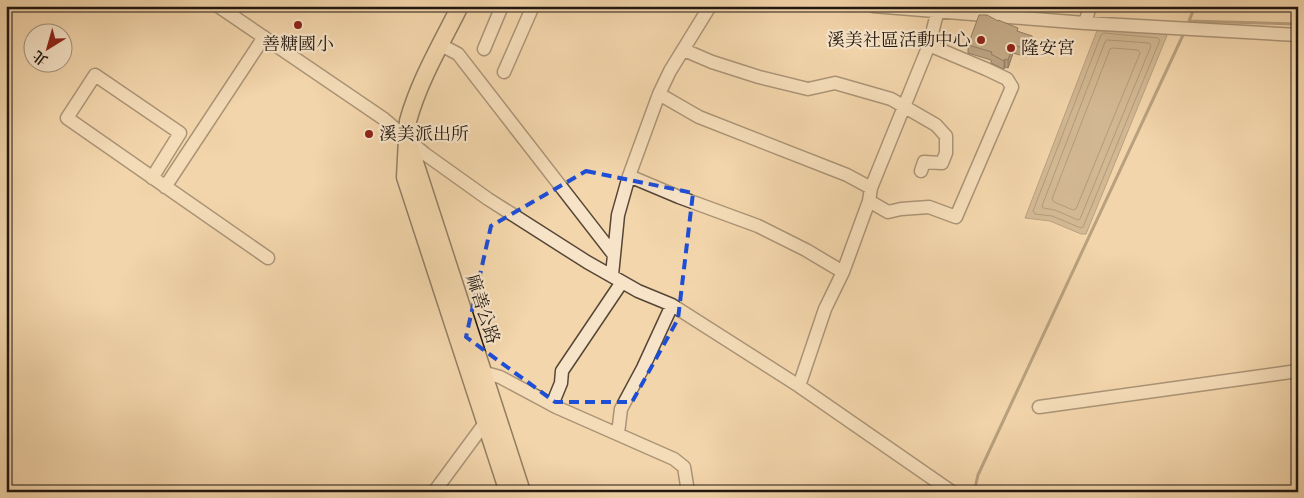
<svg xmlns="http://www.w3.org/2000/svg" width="1304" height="498" font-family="'IM FELL DW Pica','Noto Serif TC',serif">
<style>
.water{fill:#ab9576;stroke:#73624d}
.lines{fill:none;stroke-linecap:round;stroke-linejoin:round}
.shore{stroke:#665643;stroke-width:1}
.stream{stroke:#73624d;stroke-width:3}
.minor-casing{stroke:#554637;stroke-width:15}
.major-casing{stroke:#201610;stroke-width:19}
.minor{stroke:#f7e4c8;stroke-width:12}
.major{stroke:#f3d6ab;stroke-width:16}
.wall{fill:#7a6953;stroke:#201610}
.shaded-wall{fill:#635544;stroke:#201610}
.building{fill:#8e7a61;stroke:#201610}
.marked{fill:none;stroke:#1d4ed8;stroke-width:4;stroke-dasharray:10 6;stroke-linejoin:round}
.poi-dot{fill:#8f2418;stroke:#f7e4c8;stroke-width:2}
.labels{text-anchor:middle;stroke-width:4.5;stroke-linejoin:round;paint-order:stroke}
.poi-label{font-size:18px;fill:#201610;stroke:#f7e4c8;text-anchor:start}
.street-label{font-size:18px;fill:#201610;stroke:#f7e4c8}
</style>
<rect width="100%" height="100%" fill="#f3d6ab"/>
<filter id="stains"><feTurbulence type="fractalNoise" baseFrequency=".004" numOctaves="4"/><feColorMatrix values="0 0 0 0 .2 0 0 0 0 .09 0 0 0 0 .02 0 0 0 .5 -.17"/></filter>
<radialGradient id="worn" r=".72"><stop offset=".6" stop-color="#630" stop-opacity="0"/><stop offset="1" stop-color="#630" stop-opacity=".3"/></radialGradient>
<!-- water -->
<path class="water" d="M1098,28L1168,33L1086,234H1081L1050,221L1025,218Z"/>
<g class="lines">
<!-- shore -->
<path class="shore" d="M1104,33L1158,38L1160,40L1083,227L1081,228L1052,216L1035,214L1033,211L1101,35Z
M1108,40L1149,43L1151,46L1080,219L1078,220L1055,210L1043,208L1042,206L1105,42Z
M1113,48L1138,50L1140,53L1076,209L1073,210L1054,202L1052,199L1110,49Z"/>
<!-- stream -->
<path class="stream" d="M1195,6L1189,21L1298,24
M6,379V383
M974,492L978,475L1183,35"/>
<!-- minor casing -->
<g class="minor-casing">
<path id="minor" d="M218,6L384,119L425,154L488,199L587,262L638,291L672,305L799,386L952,492
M873,6L1085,23L1298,35
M1085,23L1090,6
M441,45L458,54L614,255
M484,49L502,6
M684,50L712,62L759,77L808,89L835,83L891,99L936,125L946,136V153L942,163L924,162L921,171
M504,72L533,6
M659,94L699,117L847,175L871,188
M629,176L679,197L758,226L806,250L843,272
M152,178L180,133L95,75L67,118L268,258
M165,187L264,37
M869,201L888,212L901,209L929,207L956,217L1012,87L1007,79L986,69L929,45
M612,275L618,215L629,176L659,94L670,71L710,6
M476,374L482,372L500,377L556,407L674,459L684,467L688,492
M799,386L825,309L843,272L869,201L871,188L929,45L939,6
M552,405L561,383L562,371L622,282
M1039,407L1298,371
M618,433L621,409L643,368L672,305
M434,492L485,423"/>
</g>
<!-- major casing -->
<g class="major-casing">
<path id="major" d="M460,6C441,44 419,81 408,121L405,177L508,492
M410,147L522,492"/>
</g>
<!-- minor -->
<use href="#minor" class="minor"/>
<!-- major -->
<use href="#major" class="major"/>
</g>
<!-- wall -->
<path class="wall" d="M1018,31L1032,44L1027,57L1013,53L1008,68L1005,67L1004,69L991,63V60L968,53V45Z"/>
<!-- shaded-wall -->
<path class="shaded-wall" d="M1032,36V44L1027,57V49Z
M1013,45V53L1008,68V60Z
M1005,59V67L1004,69V61Z"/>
<!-- building -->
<path class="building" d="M979,15H987L998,21V20L1018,28L1017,31L1032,36L1027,49L1013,45L1008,60L1005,59L1004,61L991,54L992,52L968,45Z"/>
<!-- marked area -->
<path d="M0 0H1304V498H0ZM586,171L693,193L678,319L632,402H555L466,337L491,226Z" fill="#f3d6ab" fill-opacity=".55" fill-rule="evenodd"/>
<path class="marked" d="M586,171L693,193L678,319L632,402H555L466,337L491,226Z"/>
<!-- markers -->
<g class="poi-dot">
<circle cx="298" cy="25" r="5"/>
<circle cx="981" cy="40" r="5"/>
<circle cx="1011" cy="48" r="5"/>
<circle cx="369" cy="134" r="5"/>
</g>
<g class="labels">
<!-- poi labels -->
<g class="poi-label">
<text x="971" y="46" text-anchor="end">溪美社區活動中心</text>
<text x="298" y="50" text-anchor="middle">善糖國小</text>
<text x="1021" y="54">隆安宮</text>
<text x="379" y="140">溪美派出所</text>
</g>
<!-- street labels -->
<g class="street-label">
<text transform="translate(483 309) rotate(72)" y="6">麻善公路</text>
</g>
</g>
<!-- margin -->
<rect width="1304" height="498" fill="none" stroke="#f3d6ab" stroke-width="25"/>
<rect x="8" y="8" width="1289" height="483" fill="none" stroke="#201610" stroke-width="2.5"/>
<rect x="12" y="12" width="1279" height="473" fill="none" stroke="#201610"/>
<!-- north arrow -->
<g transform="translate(48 48) rotate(217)"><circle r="24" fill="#f7e4c8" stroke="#a1927e"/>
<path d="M0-4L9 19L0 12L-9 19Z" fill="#8f2418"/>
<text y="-8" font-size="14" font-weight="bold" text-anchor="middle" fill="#201610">北</text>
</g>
<rect width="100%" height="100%" filter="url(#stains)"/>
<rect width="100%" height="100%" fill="url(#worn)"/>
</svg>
